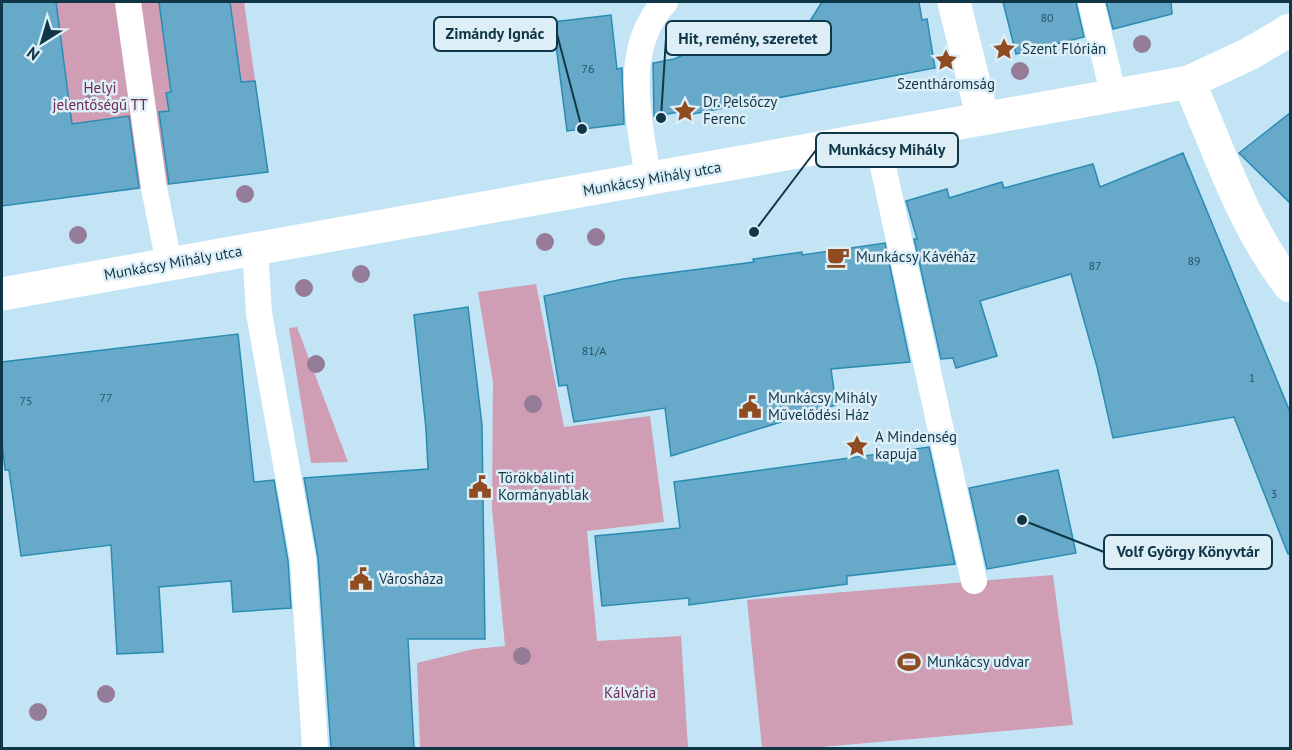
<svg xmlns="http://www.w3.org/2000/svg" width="1292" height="750" font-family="'PT Sans',sans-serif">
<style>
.green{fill:#cf9db4}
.building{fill:#66a9c8;stroke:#2a8cb3;stroke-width:1.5}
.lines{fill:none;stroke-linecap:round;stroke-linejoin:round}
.service{stroke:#fff;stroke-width:26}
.minor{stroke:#fff;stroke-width:33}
.tree{fill:#957d9a}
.labels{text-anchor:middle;stroke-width:5;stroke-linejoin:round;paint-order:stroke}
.number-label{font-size:12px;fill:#255468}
.poi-label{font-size:15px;fill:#0f3748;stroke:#ddeef6;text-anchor:start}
.park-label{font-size:15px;fill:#712950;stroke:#ddeef6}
.street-label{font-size:15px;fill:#0f3748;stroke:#ddeef6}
.leader{fill:none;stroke:#0f3748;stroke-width:2}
.callout-dot{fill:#0f3748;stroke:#ddeef6;stroke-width:2}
.callout{fill:#ddeef6;stroke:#0f3748;stroke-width:2}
.callout-label{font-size:16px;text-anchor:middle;font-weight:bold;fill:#0f3748}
</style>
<rect width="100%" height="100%" fill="#c2e4f5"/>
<!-- green -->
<path class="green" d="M2,2H244L268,172L2,206Z
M536,284L564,427L650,416L664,522L587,531L597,641L681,636L688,748H420L417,663L474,649L505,646L492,508L493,382L478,292Z
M297,327L348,462L311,463L289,328Z
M1053,575L1073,725L810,748H762L747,600Z"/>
<!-- building -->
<path class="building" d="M2,2H56L72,124L129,116L139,188L2,206Z
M159,2H230L241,82L255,81L268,172L169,184L159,112L169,111L166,93L171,92Z
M822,2H919L922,20L927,19L935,68L693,114L692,110L654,116L653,63L674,59L700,48L722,50L800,37Z
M1003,2H1076L1084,37L1016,54Z
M1106,2H1171L1172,14L1113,29Z
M611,15L617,69L622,68L624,124L567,131L553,22Z
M1290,113V203L1239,153Z
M1183,153L1290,412V554H1288L1234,417L1113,438L1097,367L1071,274L980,301L997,356L956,368L953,358L941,359L914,239H917L906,201L947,189L949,198L1002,182L1004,188L1093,164L1100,187Z
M885,243L910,362L831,369L836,405L671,456L665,408L574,422L567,385L559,386L544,296L623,279L754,262L753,259L802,252V255Z
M468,307L482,425L485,639H408L414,748H331L318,558L304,478L428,469L426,429L414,315Z
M238,334L254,482L274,480L288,561L291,608L233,612L231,581L159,587L163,652L117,654L111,545L21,556L9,470H5L2,441V362Z
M929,447L955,564L847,576V584L689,605V598L602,606L595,536L680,528L674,482Z
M1058,470L1076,553L987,569L969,488Z"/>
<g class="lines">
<!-- service -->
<path class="service" d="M128,2L154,188L169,263
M1091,2L1114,97
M877,139L974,581
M648,179C640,120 620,50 665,2
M255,249L259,313L303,559L315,748"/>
<!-- minor -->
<path class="minor" d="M954,2L983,119
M1189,82C1220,152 1242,224 1290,286
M2,294L1189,82L1249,54L1290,30"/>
</g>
<!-- trees -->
<g class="tree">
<circle cx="1142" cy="44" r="9"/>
<circle cx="1020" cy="71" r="9"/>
<circle cx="92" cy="90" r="9"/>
<circle cx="245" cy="194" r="9"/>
<circle cx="78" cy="235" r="9"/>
<circle cx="596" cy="237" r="9"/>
<circle cx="545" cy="242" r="9"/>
<circle cx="361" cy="274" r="9"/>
<circle cx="304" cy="288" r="9"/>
<circle cx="316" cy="364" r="9"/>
<circle cx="533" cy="404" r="9"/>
<circle cx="522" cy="656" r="9"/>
<circle cx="106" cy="694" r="9"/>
<circle cx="38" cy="712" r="9"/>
</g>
<!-- icons -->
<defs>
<g id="sight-bare" transform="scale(1.8)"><path d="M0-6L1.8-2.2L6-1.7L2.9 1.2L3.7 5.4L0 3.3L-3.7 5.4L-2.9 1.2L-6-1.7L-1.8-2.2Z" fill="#904b20" stroke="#ddeef6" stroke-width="2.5" paint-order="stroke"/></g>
<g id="cafe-bare" transform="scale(1.8)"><path d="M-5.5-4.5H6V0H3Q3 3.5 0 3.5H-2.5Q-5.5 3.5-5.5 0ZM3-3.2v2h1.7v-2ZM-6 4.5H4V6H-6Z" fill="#904b20" stroke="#ddeef6" stroke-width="2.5" paint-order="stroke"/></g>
<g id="civic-bare" transform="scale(1.8)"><path d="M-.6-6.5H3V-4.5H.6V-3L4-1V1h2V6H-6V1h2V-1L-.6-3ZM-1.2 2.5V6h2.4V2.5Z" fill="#904b20" stroke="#ddeef6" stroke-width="2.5" paint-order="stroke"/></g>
<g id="stadium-bare" transform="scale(1.8)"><path d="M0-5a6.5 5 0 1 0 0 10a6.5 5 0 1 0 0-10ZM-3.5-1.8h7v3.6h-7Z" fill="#904b20" stroke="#ddeef6" stroke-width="2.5" paint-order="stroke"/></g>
</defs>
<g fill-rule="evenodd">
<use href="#sight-bare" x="1004" y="49"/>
<use href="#sight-bare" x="946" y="60"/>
<use href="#sight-bare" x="685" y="111"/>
<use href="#cafe-bare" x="838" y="257"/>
<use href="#civic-bare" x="750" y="407"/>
<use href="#sight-bare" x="857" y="446"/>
<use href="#civic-bare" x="480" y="487"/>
<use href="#civic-bare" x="361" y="579"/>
<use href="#stadium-bare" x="909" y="662"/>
</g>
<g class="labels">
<!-- number labels -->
<g class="number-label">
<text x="1047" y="22">80</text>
<text x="588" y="73">76</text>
<text x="1194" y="265">89</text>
<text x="1095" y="270">87</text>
<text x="594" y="355">81/A</text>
<text x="1252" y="382">1</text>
<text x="106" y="402">77</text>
<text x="26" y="405">75</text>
<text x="1274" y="498">3</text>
</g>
<!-- poi labels -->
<g class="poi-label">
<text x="1022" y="54">Szent Flórián</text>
<text x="946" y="89" text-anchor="middle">Szentháromság</text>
<text x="703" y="107">Dr. Pelsőczy<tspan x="703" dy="17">Ferenc</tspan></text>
<text x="856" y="262">Munkácsy Kávéház</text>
<text x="768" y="403">Munkácsy Mihály<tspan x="768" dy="17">Művelődési Ház</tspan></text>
<text x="875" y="442">A Mindenség<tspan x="875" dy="17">kapuja</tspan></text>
<text x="498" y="483">Törökbálinti<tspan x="498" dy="17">Kormányablak</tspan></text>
<text x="379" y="584">Városháza</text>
<text x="927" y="667">Munkácsy udvar</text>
</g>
<!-- park labels -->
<g class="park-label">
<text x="100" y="93">Helyi<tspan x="100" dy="17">jelentőségű TT</tspan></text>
<text x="630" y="698">Kálvária</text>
</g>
<!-- street labels -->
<g class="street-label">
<text transform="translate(652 179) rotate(-10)" y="5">Munkácsy Mihály utca</text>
<text transform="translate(173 263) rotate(-10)" y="5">Munkácsy Mihály utca</text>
</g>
</g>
<!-- callouts -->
<path class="leader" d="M582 129L557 34M661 118L666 38M754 232L816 150M1022 520L1104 552"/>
<g class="callout-dot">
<circle cx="582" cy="129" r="6"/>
<circle cx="661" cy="118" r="6"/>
<circle cx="754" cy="232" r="6"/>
<circle cx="1022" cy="520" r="6"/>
</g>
<g class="callout">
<rect x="434" y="17" width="123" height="34" rx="6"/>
<rect x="666" y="21" width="165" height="34" rx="6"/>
<rect x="816" y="133" width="142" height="34" rx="6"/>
<rect x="1104" y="535" width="168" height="34" rx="6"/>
</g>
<g class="callout-label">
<text x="495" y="39">Zimándy Ignác</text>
<text x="748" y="44">Hit, remény, szeretet</text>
<text x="887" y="155">Munkácsy Mihály</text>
<text x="1188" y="557">Volf György Könyvtár</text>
</g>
<!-- border -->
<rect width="1292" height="750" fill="none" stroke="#0f3748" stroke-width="6"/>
<!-- north arrow -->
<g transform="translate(42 42) rotate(217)" stroke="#ddeef6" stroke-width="4.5" paint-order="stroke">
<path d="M0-4.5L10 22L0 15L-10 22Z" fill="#0f3748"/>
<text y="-9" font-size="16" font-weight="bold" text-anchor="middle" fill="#0f3748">N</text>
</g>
</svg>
